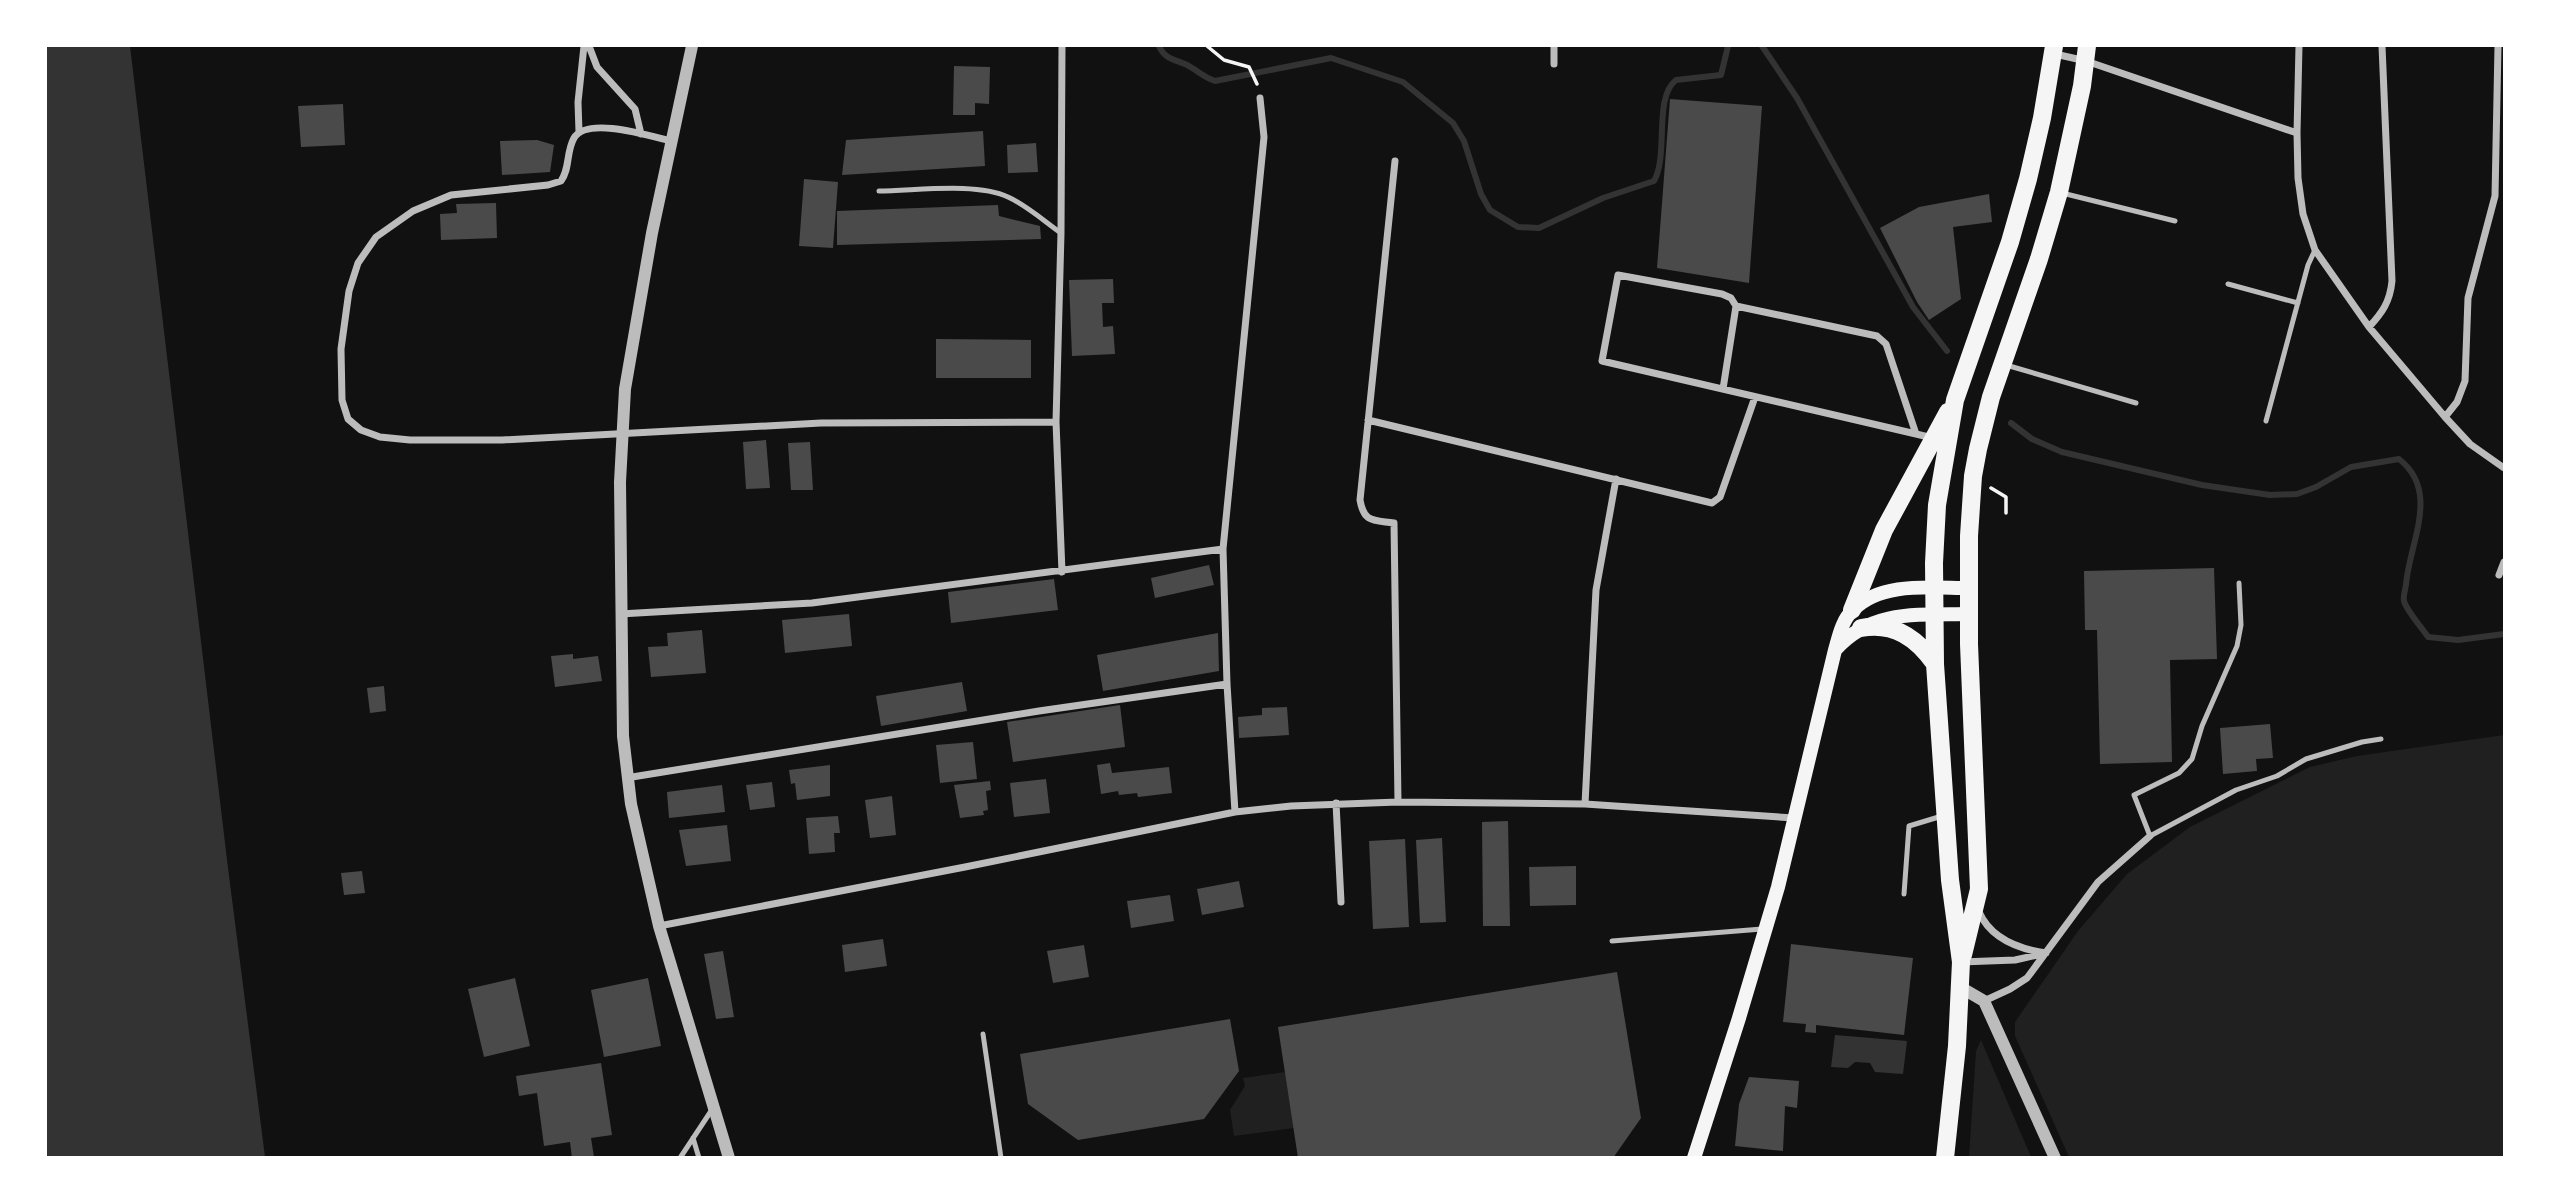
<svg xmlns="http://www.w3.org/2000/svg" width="2550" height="1203" font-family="Rubik,sans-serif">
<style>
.green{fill:#202020}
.water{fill:#333}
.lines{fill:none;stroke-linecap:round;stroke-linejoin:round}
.stream{stroke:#333;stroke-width:6}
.building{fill:#4a4a4a}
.path{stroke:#f5f5f5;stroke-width:3.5}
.service{stroke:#bcbcbc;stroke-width:5}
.minor{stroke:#bcbcbc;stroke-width:7}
.tertiary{stroke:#bcbcbc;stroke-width:12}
.secondary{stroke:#f5f5f5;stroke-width:14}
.primary{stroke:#f5f5f5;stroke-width:18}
</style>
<rect width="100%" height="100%" fill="#111"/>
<!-- green -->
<path class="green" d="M2504,735V1157H2069L2015,1036V1022L2078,931L2127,874L2190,827L2310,767L2357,756Z
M1981,1040L2031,1157H1969L1976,1051Z
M1285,1072L1294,1128L1234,1136L1230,1110L1245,1086L1243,1078Z"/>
<!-- water -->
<path class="water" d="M46,46H130L228,868L265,1157H46Z
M1835,1035L1907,1041L1903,1074L1875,1072L1870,1063L1855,1062L1848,1068L1831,1067Z"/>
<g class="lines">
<!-- stream -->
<path class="stream" d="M1159,46C1165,59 1173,59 1185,64C1196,69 1203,77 1215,81L1331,58L1403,82L1453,123L1464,141L1481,194L1490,210L1518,227L1539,228L1603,198L1654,181C1669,155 1653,98 1676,80L1721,75L1728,46
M1762,46L1797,98L1913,307L1947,351
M2011,423L2032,439L2062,452L2202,485L2270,495L2297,494L2316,487L2351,467L2399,459C2441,492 2409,543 2406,585C2405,590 2403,597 2404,601C2406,610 2423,629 2428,637L2458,640L2504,634"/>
</g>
<!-- building -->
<path class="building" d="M954,66L990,67L989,104L975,103V115H953Z
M1670,99L1762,106L1749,283L1657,268Z
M343,104L345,145L301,147L298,106Z
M983,131L985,166L842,175L846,140Z
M537,140L554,145L550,172L502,175L500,141Z
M1036,143L1038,172L1008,173L1007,145Z
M804,179L838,182L833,248L799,246Z
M1989,194L1992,222L1953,227L1961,299L1929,320L1917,302L1880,228L1919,207Z
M496,203L497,238L441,240L440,214L457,213L456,204Z
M998,205L999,216L1040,226L1041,239L837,245V211Z
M1113,279L1114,303H1102L1103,327L1113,326L1115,354L1072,356L1069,280Z
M936,339L1031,340V378H936Z
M766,440L770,488L746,489L743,442Z
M810,442L813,490H791L788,443Z
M1209,565L1214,585L1155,598L1151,578Z
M2214,568L2217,659L2170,660L2172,762L2100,764L2097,630H2085L2084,571Z
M1054,579L1058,610L951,623L948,592Z
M849,614L852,646L785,653L782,620Z
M702,630L706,673L651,677L648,647L668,646L667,633Z
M1218,633L1219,671L1103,691L1097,655Z
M573,654V659L598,656L602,681L555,687L551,656Z
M962,682L967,711L881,726L876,696Z
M384,686L386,711L370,713L367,688Z
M1120,705L1125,747L1013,762L1007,722Z
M1287,707L1289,735L1239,738L1238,717L1262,715V708Z
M2270,724L2273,758L2256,759L2257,771L2223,774L2220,728Z
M973,742L977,779L940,783L936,745Z
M1110,763L1112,773L1169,767L1172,793L1138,797L1137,793L1119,795L1118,791L1101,794L1097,765Z
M830,765V796L797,800L795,783L791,784L789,770Z
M1046,779L1050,813L1014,817L1010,783Z
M990,781L991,790L986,791L988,810L983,811L984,815L960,818L954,785Z
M772,782L775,807L750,810L746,785Z
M722,785L725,812L669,818L667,792Z
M892,796L896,835L870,838L865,800Z
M838,816L840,833H834L835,852L809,854L806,818Z
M1508,821L1510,926H1483L1482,822Z
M727,825L731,861L686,866L679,830Z
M1442,838L1446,922L1420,923L1416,840Z
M1405,839L1409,927L1373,929L1369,841Z
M1576,866V905L1530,906L1529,867Z
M362,871L365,893L344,895L341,873Z
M1239,881L1244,907L1202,915L1197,889Z
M1170,895L1174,921L1131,928L1127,901Z
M883,939L887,966L845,972L842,945Z
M1791,944L1913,958L1904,1035L1816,1025V1033L1805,1032L1806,1024L1783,1022Z
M1084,945L1089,977L1053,983L1047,951Z
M723,951L734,1017L716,1019L704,954Z
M1617,972L1641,1118L1613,1158H1298L1278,1027Z
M515,978L530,1046L484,1057L468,989Z
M648,978L661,1046L604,1057L591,990Z
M1230,1019L1239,1071L1204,1119L1078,1140L1028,1104L1020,1054Z
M601,1063L612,1135L591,1138L594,1157L590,1158H572L570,1142L544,1146L537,1093L519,1096L516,1076Z
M1749,1077L1799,1081L1797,1108L1785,1106L1783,1151L1735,1146L1739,1104Z"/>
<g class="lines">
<!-- path -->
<path class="path" d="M1207,46L1224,60L1249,67L1257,84
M1991,488L2006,497V513"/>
<!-- service -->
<path class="service" d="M879,191C915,191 976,182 1008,197C1026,205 1044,221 1061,233
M2062,193L2175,221
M2228,284L2298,303
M2006,365L2136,403
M2266,421L2308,265L2315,250
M2239,583L2241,625L2237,646L2202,726L2192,759L2179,773L2134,795L2150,836L2236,790L2277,776L2306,759L2362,742L2381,739
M1904,894L1909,826L1942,816
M1612,941L1762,929
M983,1034L1001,1158
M693,1138L699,1158
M680,1158L713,1108"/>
<!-- minor -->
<path class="minor" d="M589,46L597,67L635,109L641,134
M1554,46V64
M2055,54L2086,61L2297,133L2298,178L2303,214L2315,250L2369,327L2445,417L2470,444L2504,468
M579,132L578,102L584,46
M2297,133L2299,46
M671,141C650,136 587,116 574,138C566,152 570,169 561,181L548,185L451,195L413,211L376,237L358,263L349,291L341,349L342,400L348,419L361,430L380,437L410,440H502L821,423L1056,422
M1395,161L1360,500C1364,523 1373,520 1394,523L1398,802
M2369,327C2382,313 2390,302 2392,281L2382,46
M1723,389L1736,306
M2445,417L2457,402L2465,381L2468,298L2495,196L2498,46
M1368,420L1712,503L1720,497L1755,397
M1916,434L1886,344L1877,336L1736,306L1731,298L1722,294L1618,275L1602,361L1916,434L1933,438
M1062,572L1056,422L1061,233L1062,46
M2499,575L2504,562
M620,614L812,603L1223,549
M626,778L1039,711L1227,684
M1336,803L1341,902
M1585,804L1596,590L1616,479
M1235,812L1227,684L1223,549L1264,137L1260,98
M1979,912C1991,939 2018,949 2046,953
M659,926L965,867L1235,812L1291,806L1398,802L1585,804L1794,818
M1961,962L2015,960L2042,954
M1984,1001L2010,989L2027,978L2098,882L2150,836"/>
<!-- tertiary -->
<path class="tertiary" d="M692,46L652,233L625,389L620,482L623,736L631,804L659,926L729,1158
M1960,987L1984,1001L2055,1158"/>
<!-- secondary -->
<path class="secondary" d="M1836,649C1872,609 1920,615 1969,614
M1694,1158L1739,1018L1778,887L1835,650C1839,636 1842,620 1853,610C1881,581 1932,588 1969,588"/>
<!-- primary -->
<path class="primary" d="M1852,610L1884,530L1948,412
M1861,628C1894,622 1917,638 1935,664
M1963,955L1979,889L1969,644V536L1973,476L1978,449L1991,397L2039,259L2059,192L2082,86L2087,46
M1945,1158L1957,1046L1961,962L1950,880L1935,664L1934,563L1937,505L1955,400L2010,242L2028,179L2042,118L2054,46"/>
</g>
<!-- border -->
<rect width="2550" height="1203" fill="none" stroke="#ffffff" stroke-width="94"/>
</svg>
